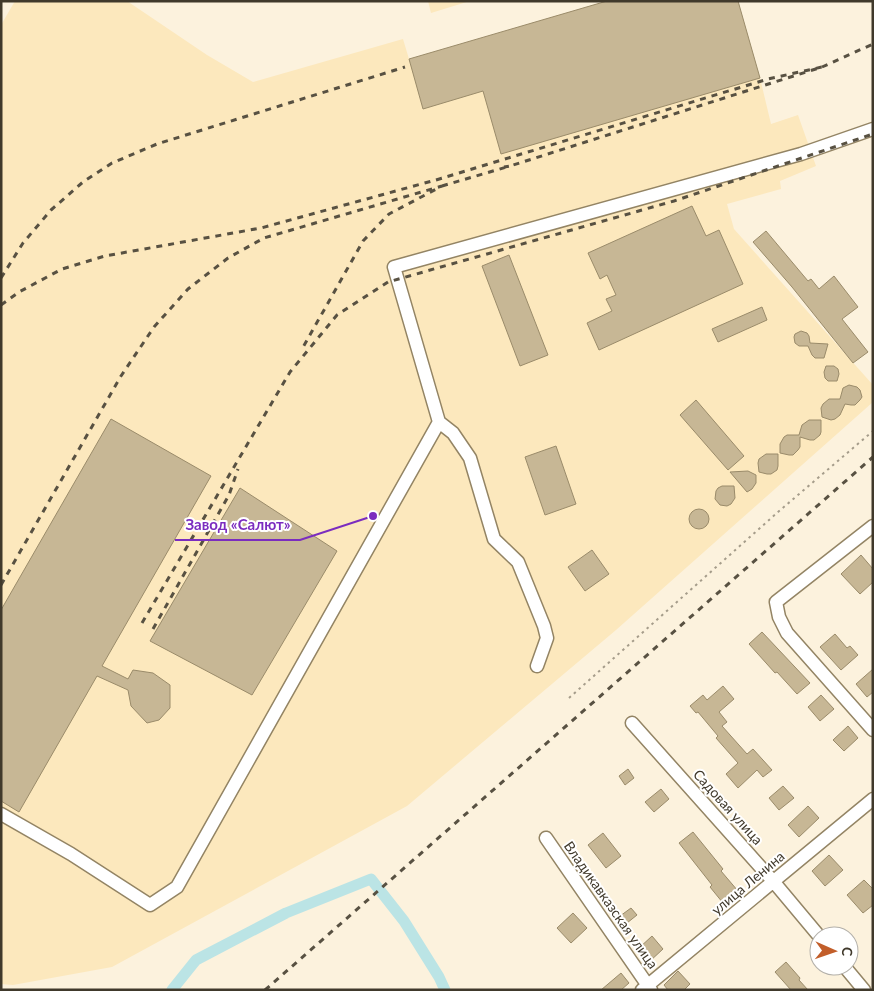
<svg xmlns="http://www.w3.org/2000/svg" width="874" height="991" font-family="Lato,sans-serif">
<style>
.built{fill:#fce8bd}
.lines{fill:none;stroke-linecap:round;stroke-linejoin:round}
.canal{stroke:#bbe4e5;stroke-width:11}
.building{fill:#c7b795;stroke:#9a8b6a}
.minor-casing{stroke:#938464;stroke-width:15}
.path{stroke:#a59c8a;stroke-width:2;stroke-dasharray:2.5 4;stroke-linecap:butt}
.minor{stroke:#fff;stroke-width:12}
.rail{stroke:#585142;stroke-width:3;stroke-dasharray:6 6;stroke-linecap:butt}
.labels{text-anchor:middle;stroke-width:4;stroke-linejoin:round;paint-order:stroke}
.street-label{font-size:14px;fill:#40392b;stroke:#fff}
.leader{fill:none;stroke:#7b2cbf;stroke-width:2}
.callout-dot{fill:#7b2cbf;stroke:#fff;stroke-width:2}
.callout-label{font-size:15px;text-anchor:middle;font-weight:bold;fill:#7b2cbf;stroke:#fff;stroke-width:4;stroke-linejoin:round;paint-order:stroke}
</style>
<rect width="100%" height="100%" fill="#fcf2dd"/>
<!-- built -->
<path class="built" d="M15,1H127L207,55L253,82L403,39L409,59L607,1H738L760,78L771,124L798,115L816,166L780,181L781,189L727,204L734,229L873,385V402L616,630L407,806L112,967L13,985L1,984V25Z
M428,1H470L431,13Z"/>
<g class="lines">
<!-- canal -->
<path class="canal" d="M172,990L196,960L286,913L371,879L404,921L439,977L445,990"/>
</g>
<!-- building -->
<path class="building" d="M607,1H738L760,78L501,154L483,91L423,109L409,59Z
M692,206L706,236L719,230L743,284L599,350L587,323L612,311L606,299L616,295L607,275L600,279L588,253Z
M766,231L808,281L811,279L819,289L834,276L858,307L842,319L868,352L853,363L792,287L753,242Z
M509,255L548,355L520,366L482,266Z
M762,307L767,320L718,342L712,329Z
M801,331L807,333L809,336L810,343L828,344L824,358H815L812,355L808,346H799L795,343L794,337L795,334Z
M826,366H834L838,369L839,374L837,381H828L825,378L824,372Z
M849,385L857,387L860,390L862,397L860,400L855,405H851L845,404L840,415L835,419L831,420L822,417L821,408L823,404L829,399H840L843,388Z
M696,400L744,456L728,470L680,415Z
M111,419L211,476L102,666L128,679L133,670L153,673L170,685V708L159,720L147,723L131,706L128,690L97,676L19,812L1,801V610Z
M809,420H821V432L820,435L814,440H810L800,437V447L798,450L793,455H789L780,453V444L784,437L787,435H799L802,425Z
M556,446L576,504L545,515L525,457Z
M766,454H778V466L777,470L771,474H767L759,472L758,463L759,459Z
M748,471L756,475V483L752,489L747,492L730,472Z
M722,486H734L735,498L731,504L727,506L720,505L715,499L716,491L718,488Z
M240,488L337,551L252,695L150,641Z
M689 519a10 10 0 1 1 20 0a10 10 0 1 1-20 0Z
M592,550L609,574L585,591L568,567Z
M861,555L873,569V582L860,594L841,574Z
M762,632L810,683L797,694L777,672L775,673L749,644Z
M835,634L847,648L850,646L858,655L841,670L820,647Z
M873,669V692L867,697L856,684Z
M723,686L734,699L719,712L727,722L722,726L747,754L753,749L772,770L763,777L757,770L738,788L726,774L738,763L716,738L718,736L698,712L696,713L690,706L703,695L707,700Z
M821,695L834,709L820,721L808,707Z
M848,726L858,738L844,751L833,740Z
M628,769L634,778L625,785L619,776Z
M783,786L794,798L779,810L769,798Z
M661,789L669,799L654,812L645,802Z
M808,806L819,818L799,837L788,825Z
M693,832L723,869L721,871L738,891L723,903L710,887L712,885L679,843Z
M603,833L621,856L606,868L588,845Z
M829,855L843,870L825,886L812,871Z
M864,880L873,889V905L863,913L847,895Z
M631,908L637,915L622,927L616,919Z
M573,913L587,928L571,943L557,928Z
M652,936L663,949L649,962L638,949Z
M786,962L800,978L799,980L808,990H791L775,972Z
M678,971L690,984L684,990H668L664,985Z
M621,973L629,983L621,990H601Z"/>
<g class="lines">
<!-- minor casing -->
<g class="minor-casing">
<path id="minor" d="M439,422L453,433L470,458L494,539L518,562L544,626L547,638L537,666
M873,526L776,602L779,617L787,633L873,730
M632,723L773,881L819,936
M1,814L71,854L150,905L177,887L439,422L394,267L801,154L873,129
M546,838L651,990
M844,966L864,990
M642,990L873,799"/>
</g>
<!-- path -->
<path class="path" d="M569,698L778,512L873,431"/>
<!-- minor -->
<use href="#minor" class="minor"/>
<!-- rail -->
<path class="rail" d="M822,67L873,44
M436,180L768,79L822,67L510,166
M442,186L510,166L504,167
M1,278L23,243L51,210L83,182L112,163L157,144L405,67
M1,305L19,292L62,269L105,256L261,228L443,178
M1,585L121,376L154,327L188,289L228,258L264,238L442,186L389,214L363,241L302,349
M142,623L290,372L337,315L388,282L674,201L873,134
M153,629L229,495L238,469
M265,990L873,457"/>
</g>
<g class="labels">
<!-- street labels -->
<g class="street-label">
<text transform="translate(728 807) rotate(48)" y="5">Садовая улица</text>
<text transform="translate(748 883) rotate(-40)" y="5">улица Ленина</text>
<text transform="translate(611 905) rotate(55)" y="5">Владикавказская улица</text>
</g>
</g>
<!-- callouts -->
<path class="leader" d="M373 516L300 540H175"/>
<circle class="callout-dot" cx="373" cy="516" r="5"/>
<g class="callout-label">
<text x="238" y="530">Завод «Салют»</text>
</g>
<!-- border -->
<rect width="874" height="991" fill="none" stroke="#40392b" stroke-width="5"/>
<!-- north arrow -->
<g transform="translate(834 951) rotate(92)"><circle r="24" fill="#ffffff" stroke="#b3b0aa"/>
<path d="M0-4L9 19L0 12L-9 19Z" fill="#c25e2a"/>
<text y="-8" font-size="14" font-weight="bold" text-anchor="middle" fill="#40392b">С</text>
</g>
</svg>
